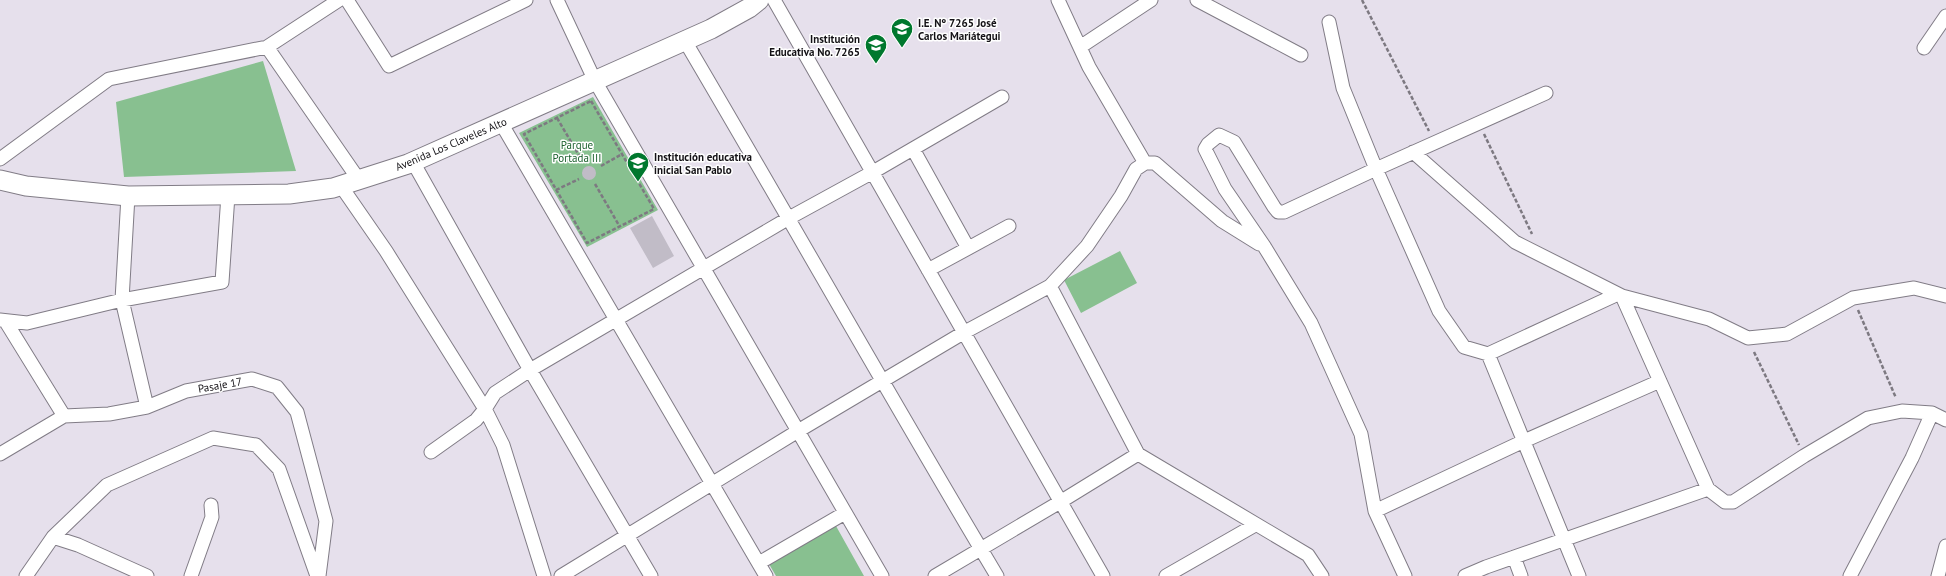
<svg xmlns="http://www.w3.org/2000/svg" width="1946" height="576" font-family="'PT Sans',sans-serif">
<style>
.green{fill:#88c090}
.building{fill:#c1bcc7}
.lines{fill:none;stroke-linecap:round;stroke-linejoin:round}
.street-casing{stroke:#817c86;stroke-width:15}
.secondary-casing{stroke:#817c86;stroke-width:21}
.path{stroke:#7d7981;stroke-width:2.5;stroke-dasharray:4 2;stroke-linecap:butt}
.street{stroke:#fff;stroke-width:13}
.secondary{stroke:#fff;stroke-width:19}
.labels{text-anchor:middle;stroke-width:3;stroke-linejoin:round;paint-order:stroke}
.poi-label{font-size:11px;font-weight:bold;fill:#141216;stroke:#fff;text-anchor:start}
.street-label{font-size:11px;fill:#141216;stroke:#fff}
.park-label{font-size:11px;fill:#1c612e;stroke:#fff}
</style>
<rect width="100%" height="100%" fill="#e6e0ec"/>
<!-- green -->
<path class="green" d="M263,61L296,171L124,177L116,102Z
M593,97L658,210L587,247L519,133Z
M1120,251L1137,283L1081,313L1064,280Z
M836,526L864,576H776L769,564Z"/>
<!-- building -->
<path class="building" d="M582 173a7 7 0 1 1 14 0a7 7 0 1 1-14 0Z
M652,216L674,256L653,268L630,228Z"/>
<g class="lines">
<!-- street casing -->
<g class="street-casing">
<path id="street" d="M347,0L389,66L526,0
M557,0L595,81L882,576
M774,0L1103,576
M1058,0L1089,67L1145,163
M1197,0L1301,55
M1329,22L1343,88L1376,169L1439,311L1464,347L1488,354L1579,576
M685,41C790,219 891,399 997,576
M267,47L359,180
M1080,47L1151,0
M1924,48L1946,16
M501,123L766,576
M913,149L968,248
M1413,152L1515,242L1622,296L1709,319L1748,338L1787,334L1853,298L1914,288L1946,296
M0,159L109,79L267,47L339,0
M413,162L530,370L651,576
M341,186L386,251L485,409L503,445L544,576
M128,196L122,300L147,407
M928,270L1009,226
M1050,286L1138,454L1308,555L1322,576
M1622,296L1708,489L1725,502H1733L1804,456L1868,418L1902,411L1932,413L1946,420
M0,320L27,323L122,300L222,282L228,195
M6,322L64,416
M1488,354L1618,294
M431,452L476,420L485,409L495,393L530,370L789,218L873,172L1002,97
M0,454L64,416L109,414L147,407L186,391L252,379L277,387L297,412L326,521L319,576
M1375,511L1524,441L1660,381
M53,537L78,545L147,576
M1514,557L1521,576
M759,563L845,513
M26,576L53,537L107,485L213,438L256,445L279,469L317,576
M191,576L212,517L211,505
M561,576L798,431L963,333L1050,286L1087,246L1121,196L1136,169L1145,163H1155L1222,221L1259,244
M935,576L1060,502L1138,454
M1166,576L1255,525
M1405,576L1375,511L1361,434L1311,323L1264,246L1225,189L1205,149L1208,144L1219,135L1234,142L1274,207L1278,212H1284L1376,169L1546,93
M1465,576L1486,567L1708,489
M1850,576L1912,458L1932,413
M1938,576L1946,546"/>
</g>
<!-- secondary casing -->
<g class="secondary-casing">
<path id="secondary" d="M0,180L26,186L128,196L289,194L333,188L408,164L711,29L749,8L759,0"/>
</g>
<!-- path -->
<path class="path" d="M1362,0L1429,131
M591,101L654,209L587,243L524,134Z
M557,118L583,162
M1484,134L1532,234
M601,166L622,154
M595,184L620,227
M556,190L579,179
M1858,310L1896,398
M1754,352L1799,445"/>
<!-- street -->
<use href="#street" class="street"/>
<!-- secondary -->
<use href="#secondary" class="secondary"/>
</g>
<!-- icons -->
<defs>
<g id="school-pin" transform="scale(1.15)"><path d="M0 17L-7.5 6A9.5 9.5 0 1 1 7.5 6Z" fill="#00782e" stroke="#fff"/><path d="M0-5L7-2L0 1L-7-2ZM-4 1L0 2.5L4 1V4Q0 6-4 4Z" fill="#fff"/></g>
</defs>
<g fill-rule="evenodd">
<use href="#school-pin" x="902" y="29"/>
<use href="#school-pin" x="876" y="45"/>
<use href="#school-pin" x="638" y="163"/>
</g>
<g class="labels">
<!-- poi labels -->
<g class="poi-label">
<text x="918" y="27">I.E. Nº 7265 José<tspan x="918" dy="13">Carlos Mariátegui</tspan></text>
<text x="860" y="43" text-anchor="end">Institución<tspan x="860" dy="13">Educativa No. 7265</tspan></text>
<text x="654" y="161">Institución educativa<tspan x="654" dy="13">inicial San Pablo</tspan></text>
</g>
<!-- street labels -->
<g class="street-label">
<text transform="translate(451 144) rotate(-23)" y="4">Avenida Los Claveles Alto</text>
<text transform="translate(220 385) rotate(-10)" y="4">Pasaje 17</text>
</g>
<!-- park labels -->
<g class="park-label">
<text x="577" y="149">Parque<tspan x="577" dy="13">Portada III</tspan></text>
</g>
</g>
</svg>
